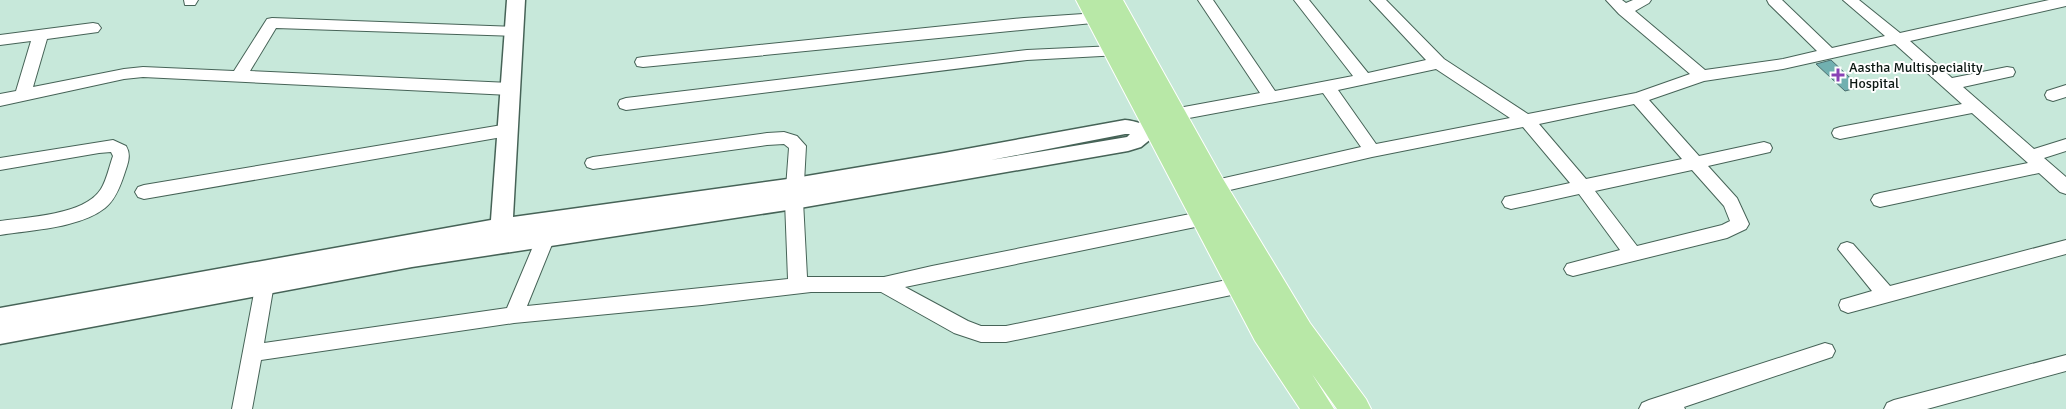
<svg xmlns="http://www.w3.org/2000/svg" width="2066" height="409" font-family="Signika,sans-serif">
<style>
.building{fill:#71b0b0;stroke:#4a6d6d}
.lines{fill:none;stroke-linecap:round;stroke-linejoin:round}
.minor-casing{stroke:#466357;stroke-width:2}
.tertiary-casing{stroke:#466357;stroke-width:3}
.primary-casing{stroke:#fff;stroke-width:2}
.minor{fill:#fff;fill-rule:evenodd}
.tertiary{fill:#fff;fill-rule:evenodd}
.primary{fill:#b8e8a7;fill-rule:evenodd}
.poi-dot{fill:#8942b5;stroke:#fff;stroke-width:2}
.labels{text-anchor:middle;stroke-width:4;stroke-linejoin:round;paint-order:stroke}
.poi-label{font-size:14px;fill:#0c1813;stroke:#fff;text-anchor:start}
</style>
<rect width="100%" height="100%" fill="#c7e8da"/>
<!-- building -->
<path class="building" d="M1831,60L1860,87L1845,91L1816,64Z"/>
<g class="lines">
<!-- minor casing -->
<g class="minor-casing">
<path id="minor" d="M184,0H198L195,5H185Z
M1198,0H1213L1275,91L1353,76L1294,0H1309L1368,73L1426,60L1370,0H1386L1444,59L1528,114L1636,93L1690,74L1619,14L1606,0H1622L1626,3L1633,0H1651L1649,3L1635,11L1705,70L1783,59L1817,51L1769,4L1767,0H1782L1832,48L1885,36L1843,0H1859L1900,33L2049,0H2066V6L1910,41L1952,78L2007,67L2013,68L2015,72L2013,76L1963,87L2034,149L2066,139V151L2044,158L2066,177V194L2060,192L2039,173L1880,207L1874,205L1871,200L1874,195L1880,193L2028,163L1972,113L1840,139L1834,137L1832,133L1834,129L1840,127L1962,104L1895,44L1783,69L1704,81L1649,100L1699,156L1764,142L1770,144L1772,148L1770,152L1708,166L1737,198L1749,224L1746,229L1727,238L1573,276L1567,274L1564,269L1567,264L1620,250L1579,194L1511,209L1505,207L1502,202L1505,197L1570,183L1523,127L1372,157L1204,196L1198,194L1195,189L1198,184L1361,147L1323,93L1173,121L1167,119L1165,115L1167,111L1173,109L1260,93ZM1436,69L1510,118L1376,144L1338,90ZM1634,104L1682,159L1586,179L1539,124ZM1692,170L1724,206L1730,221L1722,225L1637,246L1595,191Z
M1098,13L1103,14L1106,18L1103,22L643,67L637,66L635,62L637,58L643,57L1024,18Z
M272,18L520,27L523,31L520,35L515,36L276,28L250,71L511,83L517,85L519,89L517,93L511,95L143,77L124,79L0,106V94L16,91L31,41L0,45V35L93,23L98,24L101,28L98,32L47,39L33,87L124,69L143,67L234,71L267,19Z
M1115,46L1120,47L1123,51L1120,55L1027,60L626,110L620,108L618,104L620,100L626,98L1027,50Z
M2066,85V97L2053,101L2047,99L2045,95L2047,91Z
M508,124L514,126L516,130L514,134L508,136L144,199L138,197L135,192L138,187L144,185Z
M784,132L797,136L806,146L803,201L807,277H884L932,266L1205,211L1211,213L1214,218L1211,223L1205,225L905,287L968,321L981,326H1006L1241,277L1248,280L1250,285L1248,290L1241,293L1006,342H981L954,333L881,292H811L702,305L514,323L261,360L252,409H232L258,272L261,267L267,265L273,267L276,272L264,343L507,308L537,237L540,232L546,230L552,232L555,237L527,306L788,279L785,201L789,148L784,144L767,145L593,169L587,167L585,163L587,159L593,157L767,133Z
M113,140L126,146C132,156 127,165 124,175C120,187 115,200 105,208C80,228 31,230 0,235V221C28,217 85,215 101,189C107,179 109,167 113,156L111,152L99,153L0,170V158Z
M2066,240V254L1848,313L1841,310L1839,305L1841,300L1872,291L1838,249L1841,244L1847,242L1853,244L1890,286Z
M1825,343L1832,345L1835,351L1832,357L1684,407L1685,409H1639L1642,403L1649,400Z
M2066,355V371L1927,409H1884L1887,403L1894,400Z"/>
</g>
<!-- tertiary casing -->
<g class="tertiary-casing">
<path id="tertiary" d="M507,0H525L513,217L795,178L944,153L1125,120C1133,120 1141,125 1149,124C1160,123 1170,117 1181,121L1184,126L1181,131L1152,138L1141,147L1128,151L794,209L412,267L0,344V308L491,220ZM1125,134H1130L1127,137L991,160Z"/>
</g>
<!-- primary casing -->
<g class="primary-casing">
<path id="primary" d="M1076,0H1123L1223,179L1310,323L1366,399L1371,409H1337L1312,374L1334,409H1300L1255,341Z"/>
</g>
<!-- minor -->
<use href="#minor" class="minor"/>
<!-- tertiary -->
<use href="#tertiary" class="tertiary"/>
<!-- primary -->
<use href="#primary" class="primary"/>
</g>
<!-- markers -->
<path class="poi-dot" d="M1835.5 67.5h5v5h5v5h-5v5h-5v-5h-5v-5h5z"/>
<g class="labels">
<!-- poi labels -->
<g class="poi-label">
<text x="1849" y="72">Aastha Multispeciality<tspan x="1849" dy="16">Hospital</tspan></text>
</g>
</g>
</svg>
